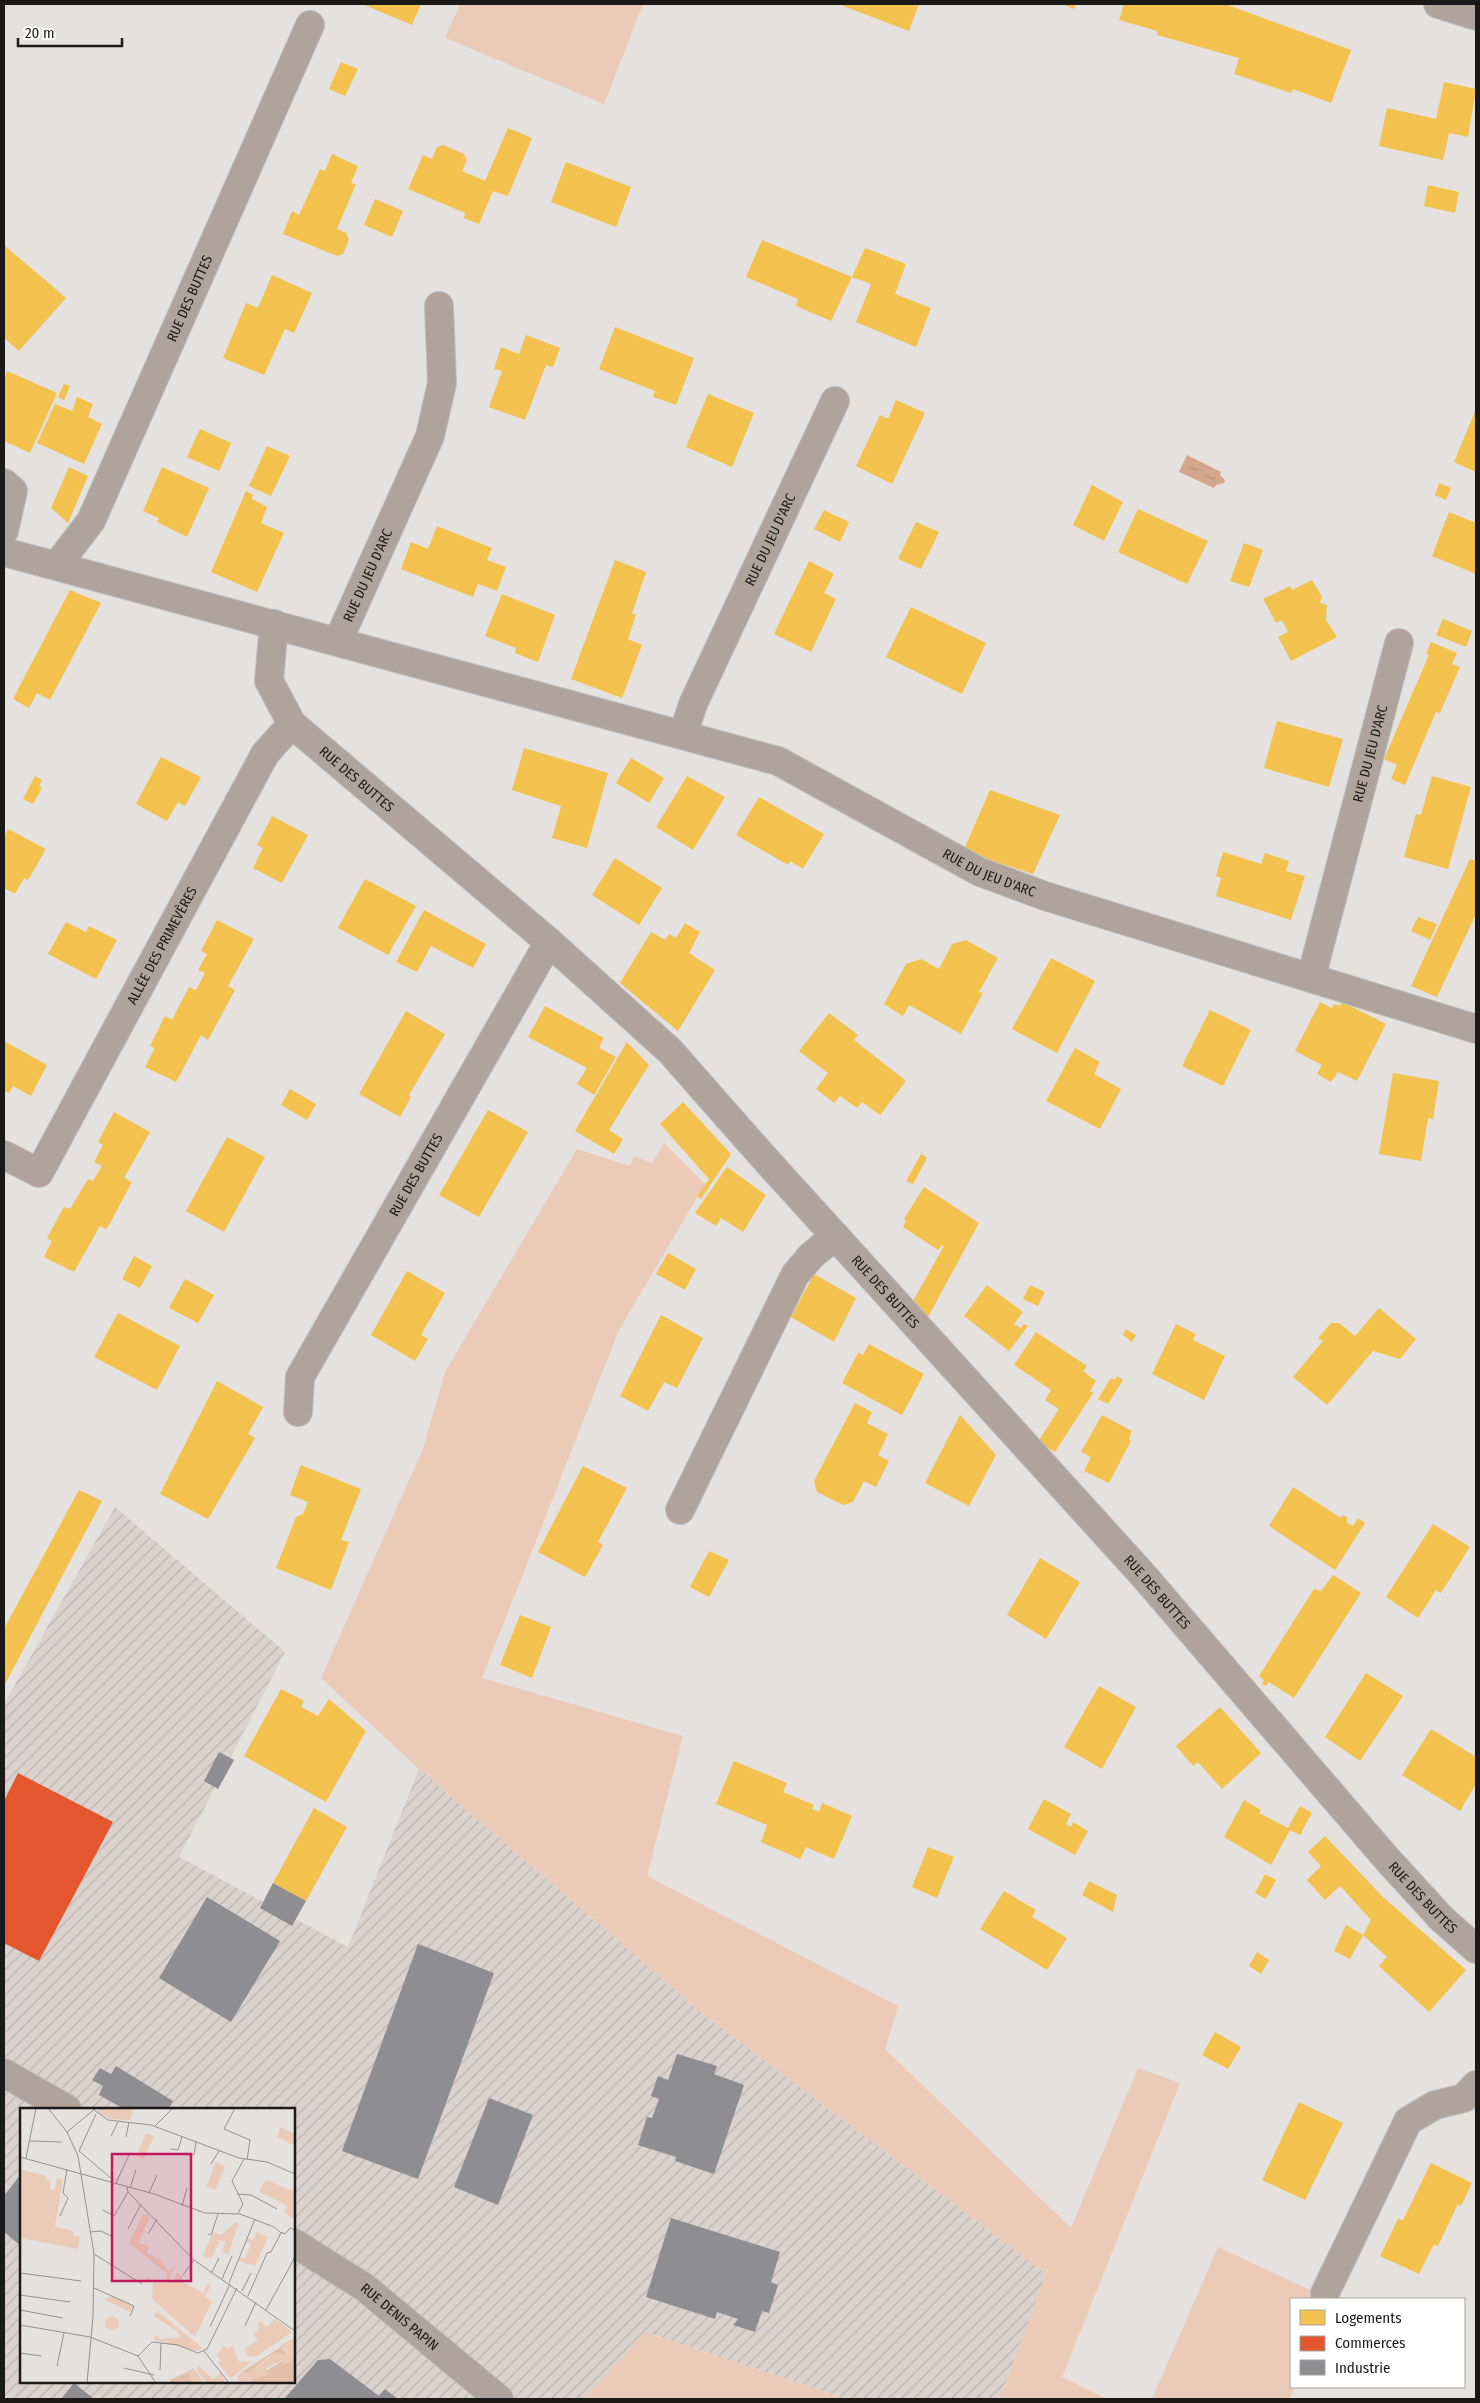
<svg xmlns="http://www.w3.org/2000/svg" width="1480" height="2403" font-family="'Fira Sans Condensed',sans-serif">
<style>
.industrial{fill:url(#industrial-furrows);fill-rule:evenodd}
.green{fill:#ebcab8}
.water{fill:url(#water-ripples)}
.homes{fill:#f2c14e}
.shops{fill:#e4572e}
.industry{fill:#8d8d92}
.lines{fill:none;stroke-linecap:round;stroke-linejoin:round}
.minor-casing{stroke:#bfbdbc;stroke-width:30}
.minor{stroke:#afa39b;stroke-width:28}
.labels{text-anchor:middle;stroke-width:5;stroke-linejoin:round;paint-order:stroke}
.street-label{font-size:14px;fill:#1b1917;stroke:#fff}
.inset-road{fill:none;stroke:#94918f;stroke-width:1}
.view{fill:#c2185b;fill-opacity:0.15;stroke:#c2185b;stroke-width:2.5}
.inset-edge{fill:none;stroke:#1b1917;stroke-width:2.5}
</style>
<defs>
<pattern id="industrial-furrows" width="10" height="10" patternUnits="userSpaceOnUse" patternTransform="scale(1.25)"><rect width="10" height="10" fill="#dbd2ce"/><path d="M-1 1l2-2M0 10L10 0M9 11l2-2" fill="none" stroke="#bbb4b0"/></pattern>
<pattern id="water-ripples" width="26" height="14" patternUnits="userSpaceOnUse" patternTransform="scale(1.25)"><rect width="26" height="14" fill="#d4a68d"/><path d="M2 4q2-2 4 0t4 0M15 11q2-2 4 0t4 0" fill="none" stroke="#b58e79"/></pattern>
</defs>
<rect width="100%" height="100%" fill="#e4e1df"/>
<!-- industrial -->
<path class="industrial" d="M115,1507L285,1652L179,1857L348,1947L419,1769L702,2013L1046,2274L1000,2399H846L645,2332L584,2399H4V1704ZM21,2109H294V2382H21Z"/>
<!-- green -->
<path class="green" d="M460,4H643L604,104L445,38Z
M664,1143L705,1184L619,1330L482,1678L683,1736L647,1876L898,2006L885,2049L1071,2228L1138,2068L1180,2083L1062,2377L1107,2399H1000L1046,2274L702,2013L419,1769L321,1678L423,1449L445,1372L577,1149L630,1166L634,1156L652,1163Z
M1218,2247L1329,2299H1291V2387H1295L1289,2399H1152Z
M645,2332L846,2399H584Z"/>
<!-- water -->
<path class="water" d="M1187,455L1221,472L1220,475L1225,480L1224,483L1216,485L1214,488L1179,472Z"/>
<!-- homes -->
<path class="homes" d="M362,4H421L412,25Z
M838,4H919L909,31Z
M1062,4H1076L1074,9Z
M1124,4H1225L1351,50L1331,103L1293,89L1291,93L1234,74L1239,58L1157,35V31L1119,20Z
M341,62L358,69L345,96L329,89Z
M1444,82L1476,89L1468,137L1449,133L1443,160L1379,146L1387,108L1436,119Z
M508,128L532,138L508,196L493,191L479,224L464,218L465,213L408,189L423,155L432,159L437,147L443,145L464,154L467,160L462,171L485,181Z
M332,154L358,166L351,183L356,184L337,229L346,233L349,240L343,254L337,256L283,234L292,211L299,215L320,169L325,171Z
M566,162L631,187L616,227L551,202Z
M1428,185L1459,192L1455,213L1424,206Z
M375,199L403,211L392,237L364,225Z
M762,240L852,277L831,321L796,306L798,299L746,277Z
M4,245L66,298L19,351L4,338Z
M865,248L906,264L895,294L931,308L916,347L856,322L871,284L852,277Z
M272,275L312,293L294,333L285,329L264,375L223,358L246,303L258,308Z
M615,327L694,358L676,405L653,397L655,391L599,369Z
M526,335L560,348L553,367L546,365L525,420L489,407L502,371L494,369L501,347L519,354Z
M7,371L57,393L30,453L4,441V380Z
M64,384L70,386L64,400L58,397Z
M708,394L754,413L732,467L686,447Z
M77,397L93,404L88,417L102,424L84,464L37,443L55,404L72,411Z
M896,400L925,413L892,484L856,466L880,415L888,419Z
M1476,409V472L1454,462Z
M200,429L231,443L219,471L187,457Z
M267,446L290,456L271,496L249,486Z
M69,467L88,476L68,523L51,508Z
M162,467L209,488L187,537L157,522L159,518L143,511Z
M1439,483L1451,488L1446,500L1435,495Z
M1092,485L1123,502L1104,541L1073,525Z
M246,491L253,495L252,499L267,507L261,523L284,533L257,592L211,572Z
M1138,509L1208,541L1187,584L1118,552Z
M824,510L849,522L840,542L814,529Z
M1449,512L1476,523V574L1432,556Z
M916,522L939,532L921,569L898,559Z
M437,526L492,548L487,560L506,567L497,591L478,584L473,597L401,569L411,542L428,549Z
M1244,543L1263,550L1249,587L1230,581Z
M615,560L646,572L632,613L636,615L628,639L642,645L622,698L571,679Z
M809,561L834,574L824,593L836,599L811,652L774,634Z
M1312,580L1322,597L1320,603L1327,605L1326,620L1337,637L1291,661L1278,637L1288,632L1282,620L1276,623L1263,599L1290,586L1292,590Z
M70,590L101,603L50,700L37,693L29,708L13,699Z
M502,594L555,615L538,662L515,653L516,648L485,636Z
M911,607L986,643L962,694L886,657Z
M1443,619L1472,631L1466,647L1436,635Z
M1431,642L1457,653L1452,664L1460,667L1440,713L1436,712L1405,785L1391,779L1397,765L1384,759L1429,655L1426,654Z
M1277,721L1343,739L1329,787L1264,768Z
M524,748L608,773L587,848L552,838L561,806L512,790Z
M161,757L201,777L185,806L178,802L167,821L136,804Z
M631,758L664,778L649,803L616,783Z
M35,776L42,780L39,786L42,788L33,804L23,799Z
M687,776L725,797L693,850L656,827Z
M1432,776L1471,787L1448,869L1404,857L1416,814L1421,815Z
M990,790L1060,815L1033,874L987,859L965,847Z
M759,797L824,834L803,869L790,861L788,865L736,835Z
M272,816L308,835L282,883L253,868L263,848L257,845Z
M8,829L46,849L28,880L24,878L15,894L4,888V837Z
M1223,852L1261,864L1265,853L1289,861L1286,871L1305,876L1291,920L1216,896L1221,878L1216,876Z
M615,858L662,888L639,925L592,895Z
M1470,859L1476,861V914L1437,997L1411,986Z
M365,879L416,906L388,955L338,928Z
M424,910L486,944L473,968L431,946L417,972L396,962Z
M1418,917L1437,924L1430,940L1411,931Z
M217,920L254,939L228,986L235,990L208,1040L201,1035L176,1082L145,1067L155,1048L150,1046L165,1016L172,1020L189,987L196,990L205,973L198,970L207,954L201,951Z
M66,922L86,932L89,926L117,940L96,979L48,954Z
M685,923L700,932L689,953L715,970L678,1031L620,983L651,932L665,940L669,934L676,938Z
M966,940L998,958L979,992L983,993L961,1034L909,1005L903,1016L884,1004L906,964L921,959L939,969L952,944Z
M1051,958L1095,981L1057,1053L1012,1029Z
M1320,1002L1332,1008L1334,1004L1340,1006L1342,1002L1386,1024L1357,1081L1338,1072L1331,1082L1317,1074L1322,1065L1295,1051Z
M545,1006L604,1038L599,1048L616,1057L594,1095L577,1084L587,1068L528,1037Z
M1210,1010L1251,1030L1223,1086L1182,1066Z
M406,1011L445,1034L409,1095L411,1097L400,1117L359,1094Z
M829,1013L858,1035L854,1040L906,1081L880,1115L862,1102L857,1108L840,1096L834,1103L816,1089L828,1073L799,1051Z
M4,1041L47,1065L31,1096L13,1086L9,1093L4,1090Z
M627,1042L649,1065L609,1130L623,1139L614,1154L575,1131Z
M1075,1048L1100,1062L1094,1074L1121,1089L1100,1129L1046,1101Z
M1393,1073L1439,1081L1433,1119L1428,1118L1421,1161L1379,1154Z
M290,1089L316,1104L307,1120L281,1105Z
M683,1102L731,1154L701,1199L697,1196L709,1179L660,1124Z
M488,1110L528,1132L479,1217L439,1195Z
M114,1112L150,1132L124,1178L132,1182L109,1225L106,1229L100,1226L74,1272L44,1257L52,1241L47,1238L64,1207L70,1209L88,1179L93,1181L102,1166L94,1162L103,1145L98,1142Z
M227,1137L265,1157L224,1232L186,1211Z
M921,1154L927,1158L913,1184L906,1181Z
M727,1167L766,1195L743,1232L721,1218L716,1226L695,1213Z
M924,1187L979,1223L928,1317L913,1301L944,1246L942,1245L938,1250L903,1227L906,1221L904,1219Z
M668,1253L696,1269L685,1290L656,1274Z
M134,1256L152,1266L140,1288L122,1279Z
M407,1271L445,1293L421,1335L428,1339L415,1361L371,1335Z
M814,1274L856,1298L834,1342L791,1317Z
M185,1279L214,1295L198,1323L169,1308Z
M987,1285L1023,1312L1014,1324L1021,1328L1024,1324L1028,1326L1009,1351L964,1316Z
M1030,1285L1045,1292L1038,1306L1023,1299Z
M1379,1308L1416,1339L1400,1359L1373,1351L1327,1405L1293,1377L1323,1341L1318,1338L1331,1323H1339L1355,1336Z
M118,1313L180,1346L157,1390L94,1357Z
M661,1315L703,1338L677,1388L664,1382L648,1411L620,1396Z
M1176,1324L1196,1334L1193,1340L1225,1356L1204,1400L1152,1374Z
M1126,1329L1136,1335L1132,1342L1123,1335Z
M1036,1332L1087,1366L1083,1371L1096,1381L1090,1391L1093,1393L1055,1452L1038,1442L1059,1409L1045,1400L1051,1390L1014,1365Z
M869,1344L924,1374L902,1415L842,1383L857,1355L858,1353L863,1355Z
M1117,1376L1123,1380L1108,1404L1098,1399L1111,1378L1115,1380Z
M217,1381L263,1407L248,1434L255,1438L208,1519L160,1494Z
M855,1403L872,1412L867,1423L888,1434L878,1455L889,1461L876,1487L864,1481L853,1502L843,1505L817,1492L814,1481Z
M960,1415L996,1455L969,1506L925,1483Z
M1102,1415L1132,1431L1129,1439L1131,1441L1109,1483L1084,1471L1091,1457L1081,1452Z
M301,1465L361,1489L341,1540L349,1542L331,1590L276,1568L296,1517L303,1514L308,1502L290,1495Z
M583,1466L627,1488L598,1542L603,1545L585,1577L538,1552Z
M1293,1487L1341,1518L1343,1515L1348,1518L1346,1522L1353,1526L1358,1518L1365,1523L1335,1570L1269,1526Z
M79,1490L102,1501L4,1686V1629Z
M1433,1524L1470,1547L1441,1593L1436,1590L1418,1618L1386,1597Z
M709,1551L729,1560L709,1597L690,1587Z
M1040,1558L1080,1582L1046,1639L1007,1615Z
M1333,1575L1361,1593L1294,1698L1269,1682L1266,1686L1262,1684L1264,1680L1259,1676L1314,1589L1321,1591Z
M520,1615L551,1627L532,1678L500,1665Z
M1366,1673L1403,1696L1360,1761L1325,1737Z
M1099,1686L1136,1707L1102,1769L1064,1747Z
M281,1689L304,1701L301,1707L318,1716L329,1699L366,1731L326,1802L244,1756Z
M1220,1707L1261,1753L1222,1789L1198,1762L1193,1766L1176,1746Z
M1431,1729L1476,1757V1784L1460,1811L1402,1775Z
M734,1761L787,1783L783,1792L814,1805L812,1809L819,1812L822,1803L852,1816L834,1859L806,1847L800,1859L761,1842L767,1825L716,1804Z
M1044,1799L1071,1814L1066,1824L1071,1827L1073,1822L1088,1831L1075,1855L1028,1829Z
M1244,1800L1261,1810L1259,1813L1288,1828L1300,1806L1312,1813L1300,1835L1290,1830L1271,1865L1224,1837Z
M314,1808L347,1827L306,1901L273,1883Z
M1325,1836L1383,1897L1466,1970L1429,2012L1379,1966L1387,1957L1363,1935L1371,1920L1340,1886L1325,1900L1307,1880L1321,1866L1308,1852Z
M928,1847L954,1857L937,1898L912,1887Z
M1265,1874L1276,1880L1266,1899L1255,1893Z
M1089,1881L1117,1895L1113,1912L1082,1895Z
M1004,1891L1036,1910L1032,1917L1067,1938L1047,1970L980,1929Z
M1346,1925L1363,1935L1350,1959L1334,1951Z
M1257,1952L1269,1960L1261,1974L1249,1966Z
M1215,2032L1241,2047L1228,2069L1202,2055Z
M1299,2102L1343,2123L1305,2200L1262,2180Z
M1431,2163L1472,2183L1461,2206L1458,2204L1438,2246L1434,2244L1419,2274L1380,2256L1398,2219L1403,2220Z"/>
<!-- shops -->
<path class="shops" d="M18,1773L113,1822L39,1961L4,1943V1801Z"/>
<!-- industry -->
<path class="industry" d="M219,1752L234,1760L218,1789L204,1781Z
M273,1883L306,1901L292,1926L260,1908Z
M207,1897L280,1941L231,2022L159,1978Z
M418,1944L494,1973L418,2179L342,2151Z
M677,2054L717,2066L714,2074L744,2085L714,2174L675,2161L676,2157L638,2145L647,2117L652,2118L659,2099L651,2096L658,2076L668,2080Z
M116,2066L173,2101L168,2109H124L99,2095L103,2086L92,2080L100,2068L111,2074Z
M489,2098L533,2115L498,2205L454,2187Z
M21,2174V2246L4,2232V2196Z
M671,2218L780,2252L771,2282L778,2285L769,2313L762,2311L755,2332L733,2325L738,2319L717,2312L715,2319L646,2297Z
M330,2359L379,2396L385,2389L398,2399H284L318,2360Z
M74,2383L94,2399H61Z"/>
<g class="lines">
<!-- minor casing -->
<g class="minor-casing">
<g id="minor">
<path d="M1438,4L1476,16"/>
<path d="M4,483L13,491L4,531"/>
<path id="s1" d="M4,552L778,761L980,872L1045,896L1476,1029"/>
<path id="s2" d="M57,565L91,521L310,25"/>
<path id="s3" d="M274,624L269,681L292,724L549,942L670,1051L767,1161L1143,1575L1387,1859L1441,1918L1476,1949"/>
<path id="s4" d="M338,641L430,436L442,383L439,306"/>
<path id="s5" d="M683,735L693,704L835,401"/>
<path id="s6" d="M1311,978L1399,643"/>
<path id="s7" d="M4,1155L39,1173L265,754L292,724"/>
<path id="s8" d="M298,1412L300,1377L549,942"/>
<path d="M680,1510L795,1275L811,1256L835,1236"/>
<path d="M4,2073L67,2109"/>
<path id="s9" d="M294,2243L364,2287L499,2399"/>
<path d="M1325,2293L1408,2121L1435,2105L1464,2098L1476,2085"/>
</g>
</g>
<!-- minor -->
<use href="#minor" class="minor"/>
</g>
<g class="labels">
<!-- street labels -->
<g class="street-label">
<text dy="5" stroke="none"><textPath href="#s2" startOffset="299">RUE DES BUTTES</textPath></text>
<text dy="5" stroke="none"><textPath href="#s5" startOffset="214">RUE DU JEU D'ARC</textPath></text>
<text dy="5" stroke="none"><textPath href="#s4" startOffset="72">RUE DU JEU D'ARC</textPath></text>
<text dy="5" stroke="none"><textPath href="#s6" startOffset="232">RUE DU JEU D'ARC</textPath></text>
<text dy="5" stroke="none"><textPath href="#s3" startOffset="191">RUE DES BUTTES</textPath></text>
<text dy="5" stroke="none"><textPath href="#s1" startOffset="1041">RUE DU JEU D'ARC</textPath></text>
<text dy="5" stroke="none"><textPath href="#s7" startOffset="298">ALLÉE DES PRIMEVÈRES</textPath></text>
<text dy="5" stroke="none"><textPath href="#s8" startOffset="268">RUE DES BUTTES</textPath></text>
<text dy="5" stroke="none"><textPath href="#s3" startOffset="929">RUE DES BUTTES</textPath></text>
<text dy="5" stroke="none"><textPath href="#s3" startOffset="1334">RUE DES BUTTES</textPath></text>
<text dy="5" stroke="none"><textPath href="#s3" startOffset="1739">RUE DES BUTTES</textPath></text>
<text dy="5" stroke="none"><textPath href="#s9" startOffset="129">RUE DENIS PAPIN</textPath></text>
</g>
</g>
<!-- overview -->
<g transform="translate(20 2108)">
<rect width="275" height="275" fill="#e4e1df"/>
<path d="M260,19L275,26V38L257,29ZM126,25L134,28L124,51L116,48ZM196,54L205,58L195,82L186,79ZM0,62L26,67V72L31,73L30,81L34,82L37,70L43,71L35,119L47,121L54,124V128L60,129L58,141L0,130ZM246,72L275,84V112L265,105L267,98L239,83ZM128,106L130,109L118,135L129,138L127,145L140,152L149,164L155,156L149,172L153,174L157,165L163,168L161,173L183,185L188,176L191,177L185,189L192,193L175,229L132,191L133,174H123L127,169L144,175L148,166L109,135L123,107ZM216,114L219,115L208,146L202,144L206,134L200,132L191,151L183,148L193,124L201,127ZM236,124L248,129L235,158L219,153L220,149L225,151L231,136L226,134L228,130L233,132ZM92,188L113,198L110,204L85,192ZM137,203L157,219L182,240L177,243L134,232V227L141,231L160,229L158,224L134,208ZM85 215a7 7 0 1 1 14 0a7 7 0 1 1-14 0ZM255,211L272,224L237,248L229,249L224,241L238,232L233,227L239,221L238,213L247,219ZM275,229V253L265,241L259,239ZM204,237L206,241L213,238L219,254L233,253L211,270L198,255L201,253L197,247ZM178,257L193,271L201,265L205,275H187L177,263ZM173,260L179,268L184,275H172L165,265Z" fill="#ebcab8"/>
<path d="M261,239L275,253V275H227L264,252L266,255L271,253L268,248L260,246L250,248L228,265L222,264ZM165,265H169L172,275H151L150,272Z" fill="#e3bea9"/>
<path d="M256,245L269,246L272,253L262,257L263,252L246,260L249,266L242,269L220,275L217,269L222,264L228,265Z" fill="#ebcab8"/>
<path d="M79,0H111L112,5L110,12L91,11L77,4Z" fill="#ebcab8"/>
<path class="inset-road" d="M28,0L47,24L58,48L74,146L73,208L67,275M215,0L204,21L230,32L227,52M74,2L88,12L131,17L219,50L247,54L275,66M76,6L59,43L93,72L92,75M135,18L153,0M47,24L76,0M91,28L98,14M106,29L109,14M9,33L41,34M151,41L158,42L162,29M166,45L174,47L176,34M0,49L134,86L185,105L220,106L254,119L261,125L251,144L247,145L228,188M6,50L16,0M191,56L199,43M96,75L109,47M107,79L108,84L174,152L275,223M110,80L116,62M129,85L137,67M217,86L231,87L257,101M162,98L167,80M83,102L94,108L108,84M218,105L223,96L212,73L224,51M40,108L48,90L43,85L47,61M108,121L121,96M70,124L81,123L91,128M261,124L265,126L270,120L275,122M128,126L137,111M188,126L191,127L198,106M74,146L122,176M192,164L199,150M0,165L61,173M163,167L174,152M202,171L212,148M209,175L235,111M74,180L114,198L110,208M222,183L231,165M0,187L50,194M0,202L43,210M246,202L275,149M0,217L70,229L118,248M225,218L236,194M190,219L210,176M184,243L209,275M0,245L21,248M118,248L132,234L158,237L178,245L187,241L217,180M118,248L136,275M37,258L44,225M104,260L134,267M140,262L141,235"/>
<path class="view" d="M92,46H171V173H92Z"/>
<rect width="275" height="275" class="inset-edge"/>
</g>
<!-- border -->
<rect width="1480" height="2403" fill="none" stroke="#1b1917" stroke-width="10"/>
<!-- legend -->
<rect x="1290" y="2298" width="175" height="90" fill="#ffffff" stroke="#a4a3a2"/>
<rect x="1300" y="2310" width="25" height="15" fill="#f2c14e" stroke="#a4a3a2"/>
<text x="1335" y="2323" font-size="15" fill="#1b1917">Logements</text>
<rect x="1300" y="2336" width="25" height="15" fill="#e4572e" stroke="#a4a3a2"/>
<text x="1335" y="2348" font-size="15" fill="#1b1917">Commerces</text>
<rect x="1300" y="2360" width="25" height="15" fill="#8d8d92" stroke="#a4a3a2"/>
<text x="1335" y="2373" font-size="15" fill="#1b1917">Industrie</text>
<!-- scale -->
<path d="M18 38v8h104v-8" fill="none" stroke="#1b1917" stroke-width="2.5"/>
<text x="25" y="38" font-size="15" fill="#1b1917" stroke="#ffffff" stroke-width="4" paint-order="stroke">20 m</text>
</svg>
